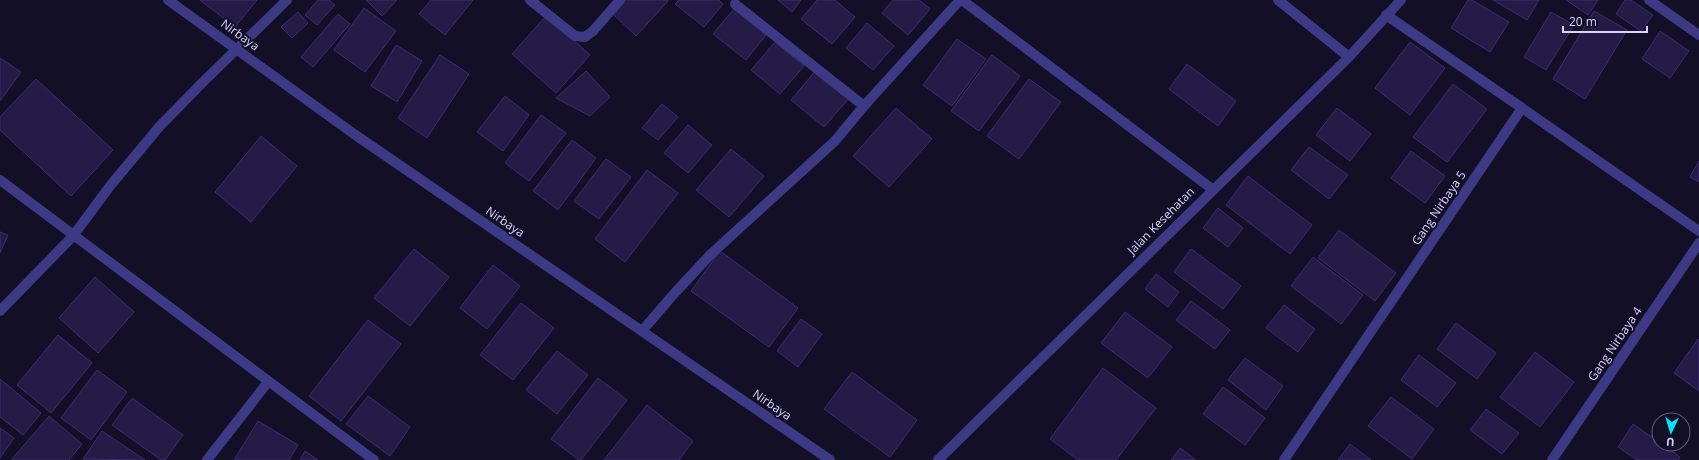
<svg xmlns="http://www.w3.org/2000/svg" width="1699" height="460" font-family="'Open Sans',sans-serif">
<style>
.building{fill:#241b47;stroke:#3b2d73}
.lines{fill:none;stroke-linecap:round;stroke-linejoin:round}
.minor{stroke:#3d3a85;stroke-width:10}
.labels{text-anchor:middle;stroke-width:4;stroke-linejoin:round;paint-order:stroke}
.street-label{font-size:12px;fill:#d9d4ff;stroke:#130f26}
</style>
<rect width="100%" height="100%" fill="#130f26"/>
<!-- building -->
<path class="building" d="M200,0H257L235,27Z
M318,0H329L335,5L317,25L305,15Z
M366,0H397L382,16Z
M431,0H473L445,35L419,14Z
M624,0H667L668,1L636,36L612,13Z
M679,0H719L723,4L704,27L675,4Z
M778,0H801L792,12Z
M817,0H835L855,17L832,44L801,19Z
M893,0H919L930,9L908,35L882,13Z
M1468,0H1472L1509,22L1490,52L1451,28Z
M1493,0H1539L1527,20Z
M1566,0H1598L1588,15Z
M1625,0H1631L1653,15L1641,31L1616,14Z
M364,8L396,31L365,72L334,50Z
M734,9L766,35L746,60L713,34Z
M1594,11L1627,30L1585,99L1553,79Z
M298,12L308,23L292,38L281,27Z
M1551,12L1574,25L1546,70L1524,57Z
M338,14L350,24L313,67L301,57Z
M546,16L590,55L556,93L512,54Z
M867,23L894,46L873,70L846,48Z
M1660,31L1689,51L1670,78L1642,59Z
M957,39L986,59L952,106L923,85Z
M775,42L804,66L780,94L751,70Z
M1410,42L1445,68L1410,115L1375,88Z
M396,45L422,61L397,102L371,86Z
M440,55L469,74L427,138L398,118Z
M992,55L1020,76L979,131L951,111Z
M0,58L21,72L0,101Z
M1187,64L1236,101L1218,126L1169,89Z
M817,69L850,97L824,127L791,100Z
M586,71L610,97L590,116L556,98Z
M36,79L113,150L71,196L0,130V117Z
M1029,79L1061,102L1019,159L987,136Z
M1453,84L1487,109L1447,162L1413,137Z
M505,96L529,115L503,151L477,132Z
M662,104L678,117L658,140L642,128Z
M896,108L932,139L889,187L853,156Z
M1337,108L1371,134L1350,161L1316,135Z
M541,115L566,133L529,181L505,163Z
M688,125L712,145L688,173L664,153Z
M261,136L297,166L251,222L215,192Z
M572,140L596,158L558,210L533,191Z
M1309,147L1348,175L1329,199L1291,170Z
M731,149L764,176L729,217L696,190Z
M1411,151L1445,176L1425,203L1391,178Z
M606,159L631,177L599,219L574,201Z
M1699,161V182L1690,177Z
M647,170L678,193L625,262L595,239Z
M1248,176L1312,225L1290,254L1226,205Z
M1218,208L1243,228L1228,247L1203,228Z
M1339,230L1396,273L1375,301L1318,258Z
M0,232L8,235L0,253Z
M414,249L449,277L410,326L374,298Z
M1191,249L1241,286L1223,309L1174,272Z
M720,251L798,308L769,347L691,291Z
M1313,257L1363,295L1341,324L1291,286Z
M493,265L520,286L487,329L460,308Z
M1156,274L1179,292L1168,307L1145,289Z
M95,277L134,312L98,353L59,318Z
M1191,301L1230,330L1215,349L1176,320Z
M521,303L554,328L513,380L480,355Z
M1284,305L1315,329L1298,352L1266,328Z
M1125,312L1172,347L1148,378L1101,343Z
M801,319L822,334L798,367L777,351Z
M368,320L401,344L341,421L309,396Z
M1456,323L1496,353L1477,379L1437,349Z
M58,335L92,363L51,413L17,385Z
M1698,339L1699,340V391L1674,373Z
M557,351L588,375L557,414L526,390Z
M1535,352L1574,382L1540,427L1500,397Z
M1419,355L1456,383L1437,407L1401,380Z
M1245,358L1283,386L1266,410L1228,380Z
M1103,368L1156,408L1116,460H1078L1050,439Z
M97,370L127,392L91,440L61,418Z
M852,372L917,420L890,457L824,409Z
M598,378L627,400L581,460H579L551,439Z
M0,379L41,413L23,435L0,417Z
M1223,387L1265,418L1245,445L1203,414Z
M368,396L410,427L390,456L346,424Z
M1391,397L1434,429L1412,459L1368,426Z
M132,398L183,435L165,460H161L112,425Z
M647,405L693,441L679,460H604Z
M1486,409L1519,433L1502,454L1470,430Z
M49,416L82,444L69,460H13L12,459Z
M258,421L298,445L289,460H234Z
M1633,424L1659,442V444H1662L1680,457L1678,460H1637L1618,447Z
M0,428L14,438L0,458Z
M102,431L145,460L83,459Z
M1350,444L1371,460H1338Z
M1180,448L1196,460H1171Z
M305,451L318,460H300Z"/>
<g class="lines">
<!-- minor -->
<path class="minor" d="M168,0L354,134L830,460
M530,0L575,36L585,37L593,31L620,0
M962,0L1212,189
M1278,0L1349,57
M1649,0L1699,35
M735,4L864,106
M1522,108L1699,231
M0,180L374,460
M0,311L73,236L110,186L159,127L202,83L287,0
M642,331L672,296L710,255L835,141L864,106L960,0
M207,460L268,382
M938,460L1349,57L1401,0
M1284,460L1522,108L1386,15
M1552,460L1699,243"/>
</g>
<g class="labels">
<!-- street labels -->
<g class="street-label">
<text transform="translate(240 35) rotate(36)" y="4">Nirbaya</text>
<text transform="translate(1439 208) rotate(-56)" y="4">Gang Nirbaya 5</text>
<text transform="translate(1161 221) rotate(-45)" y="4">Jalan Kesehatan</text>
<text transform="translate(505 222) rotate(34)" y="4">Nirbaya</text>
<text transform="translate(1615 344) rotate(-56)" y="4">Gang Nirbaya 4</text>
<text transform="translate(772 405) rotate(34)" y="4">Nirbaya</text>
</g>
</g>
<!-- north arrow -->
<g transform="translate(1671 432) rotate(184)"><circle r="19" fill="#130f26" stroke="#625e7d"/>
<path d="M0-3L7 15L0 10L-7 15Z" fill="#00e5ff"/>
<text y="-6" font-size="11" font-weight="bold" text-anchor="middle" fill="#d9d4ff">U</text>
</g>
<!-- scale -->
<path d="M1563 26v6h84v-6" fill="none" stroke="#d9d4ff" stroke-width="2"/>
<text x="1569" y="26" font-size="12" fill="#d9d4ff" stroke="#130f26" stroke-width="3" paint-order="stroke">20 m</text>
</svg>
